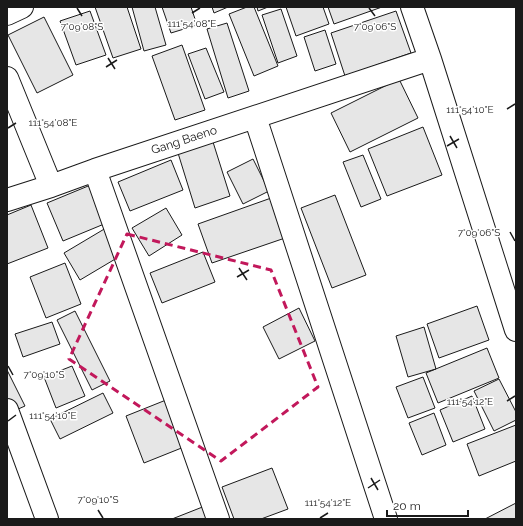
<svg xmlns="http://www.w3.org/2000/svg" width="523" height="526" font-family="Raleway,sans-serif">
<style>
.building{fill:#e6e6e6;stroke:#1a1a1a}
.lines{fill:none;stroke-linecap:round;stroke-linejoin:round}
.street-casing{stroke:#1a1a1a;stroke-width:24}
.street{stroke:#fff;stroke-width:22}
.marked{fill:none;stroke:#c2185b;stroke-width:3;stroke-dasharray:8 5;stroke-linejoin:round}
.ticks{fill:none;stroke:#1a1a1a;stroke-width:1.5}
.labels{text-anchor:middle;stroke-width:3;stroke-linejoin:round;paint-order:stroke}
.street-label{font-size:12px;fill:#1a1a1a;stroke:#fff}
.ticks-label{font-size:10px;text-anchor:middle;fill:#1a1a1a;stroke:#fff;stroke-width:3;stroke-linejoin:round;paint-order:stroke}
</style>
<rect width="100%" height="100%" fill="#fff"/>
<!-- building -->
<path class="building" d="M95,7H127L141,49L113,58Z
M132,7H155L166,45L144,51Z
M162,7H191L197,25L171,33Z
M212,7H228L214,13Z
M247,7H254L278,66L254,76L229,14Z
M257,7H268L258,11Z
M286,7H323L329,24L296,36Z
M328,7H382L334,24Z
M281,9L297,56L278,63L262,15Z
M90,11L106,55L76,65L60,21Z
M396,11L411,53L345,76L331,33Z
M44,17L73,75L37,93L8,35Z
M227,23L249,91L228,98L207,29Z
M325,30L336,64L315,71L304,37Z
M182,45L205,110L175,120L152,56Z
M206,48L224,92L205,99L188,54Z
M399,79L418,118L350,152L331,113Z
M423,127L442,175L387,196L368,149Z
M213,142L230,196L195,208L178,153Z
M363,155L381,199L361,207L343,162Z
M253,159L269,191L243,204L227,172Z
M171,160L183,190L130,211L118,182Z
M93,184L109,222L63,241L47,203Z
M335,195L366,275L332,288L301,208Z
M274,197L288,237L212,263L198,224Z
M31,205L48,248L7,264V215Z
M166,208L182,235L149,256L132,228Z
M106,228L122,255L80,280L64,253Z
M203,252L215,282L162,303L150,273Z
M65,263L81,304L46,318L30,277Z
M477,306L489,340L439,358L427,324Z
M299,308L315,341L279,359L263,327Z
M75,311L110,381L92,390L57,320Z
M52,322L60,344L23,357L15,334Z
M424,327L436,369L408,377L396,336Z
M487,348L499,378L438,403L426,373Z
M72,366L85,396L56,408L44,377Z
M7,370L25,406L7,414Z
M423,377L435,408L408,418L396,387Z
M499,379L516,412V420L494,431L474,391Z
M103,393L113,413L60,439L50,419Z
M472,396L485,429L453,442L440,410Z
M171,398L189,445L144,463L126,416Z
M434,413L446,445L422,455L409,423Z
M516,425V461L479,476L467,444Z
M272,468L288,509L261,519H234L222,487Z
M516,503V519H485Z
M205,506L210,519H172Z"/>
<g class="lines">
<!-- street casing -->
<g class="street-casing">
<path id="street" d="M412,7L430,59L516,330
M7,14L22,7
M7,78L51,186L95,170L430,59
M255,117L386,519
M95,170L218,519
M7,200L51,186
M7,410L47,519"/>
</g>
<!-- street -->
<use href="#street" class="street"/>
</g>
<!-- marked area -->
<path class="marked" d="M127,234L271,270L318,387L221,461L69,359Z"/>
<!-- ticks -->
<path class="ticks" d="M77,8L82,16M369,8L375,16M192,13L200,8M108,58L115,69M106,67L117,60M507,109L515,104M8,128L16,123M450,136L457,148M447,146L459,139M510,232L515,241M239,268L247,280M237,277L249,270M8,366L13,375M507,401L515,396M8,421L16,415M371,478L378,490M368,488L380,480M98,510L103,518M320,518L328,513"/>
<g class="labels">
<!-- street labels -->
<g class="street-label">
<text transform="translate(184 140) rotate(-18)" y="4">Gang Baeno</text>
</g>
</g>
<g class="ticks-label">
<text x="192" y="27">111°54'08"E</text>
<text x="82" y="30">7°09'08"S</text>
<text x="375" y="30">7°09'06"S</text>
<text x="470" y="113">111°54'10"E</text>
<text x="53" y="126">111°54'08"E</text>
<text x="479" y="236">7°09'06"S</text>
<text x="44" y="378">7°09'10"S</text>
<text x="470" y="405">111°54'12"E</text>
<text x="53" y="419">111°54'10"E</text>
<text x="98" y="503">7°09'10"S</text>
<text x="328" y="506">111°54'12"E</text>
</g>
<!-- border -->
<rect width="523" height="526" fill="none" stroke="#1a1a1a" stroke-width="16"/>
<!-- scale -->
<path d="M387 510v6h81v-6" fill="none" stroke="#1a1a1a" stroke-width="2"/>
<text x="393" y="510" font-size="12" fill="#1a1a1a" stroke="#ffffff" stroke-width="3" paint-order="stroke">20 m</text>
</svg>
